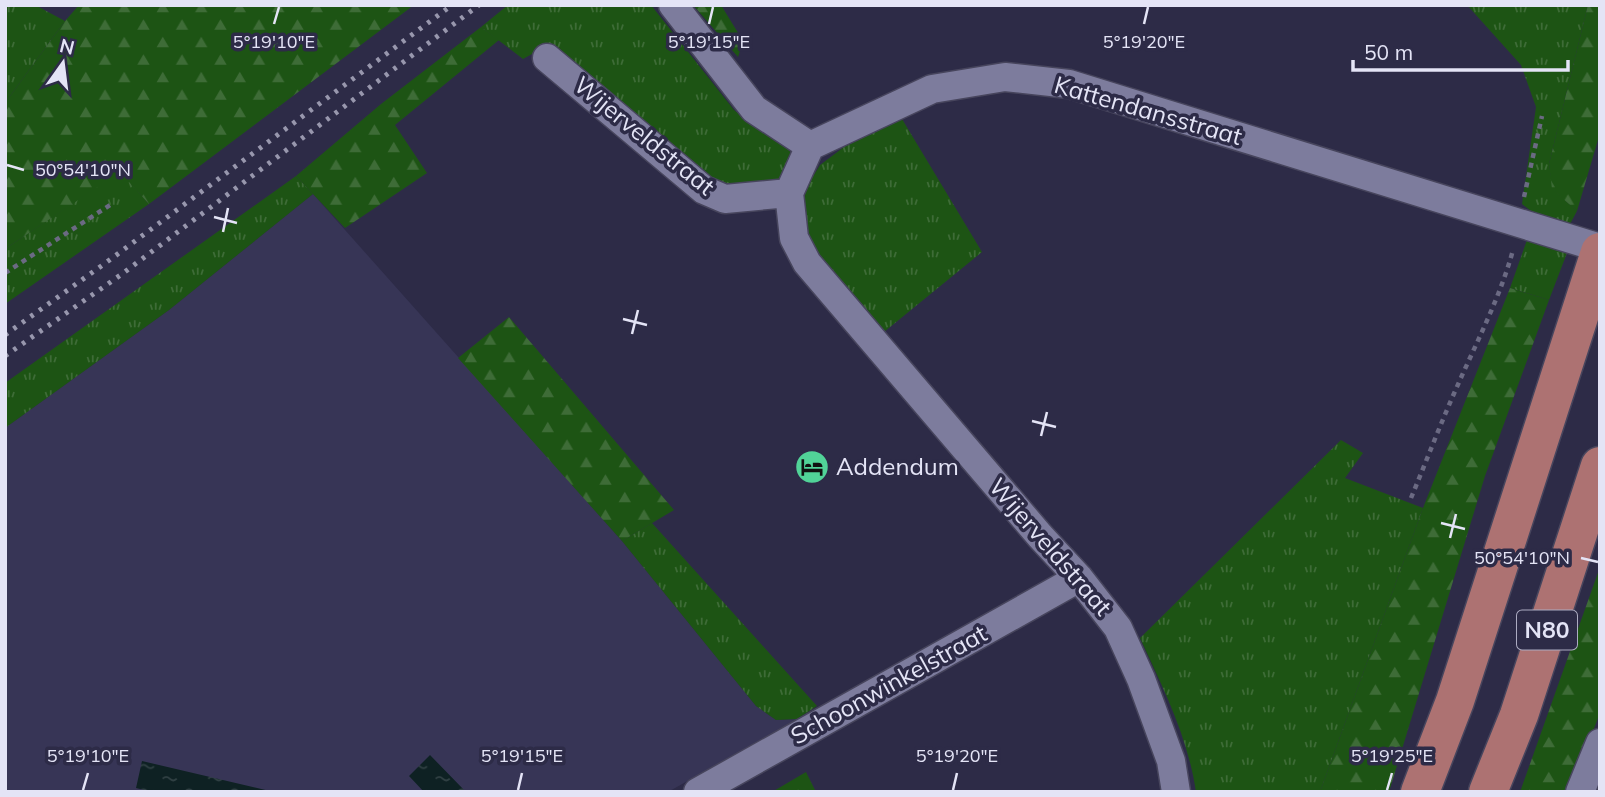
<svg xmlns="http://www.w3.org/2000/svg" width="1605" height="797" font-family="Mulish,sans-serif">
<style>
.built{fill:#373556}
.grass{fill:url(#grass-tufts)}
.forest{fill:url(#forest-firs)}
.water{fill:url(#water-ripples)}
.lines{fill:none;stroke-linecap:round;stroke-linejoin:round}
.minor-casing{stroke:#47455d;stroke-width:31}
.trunk-casing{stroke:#47455d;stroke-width:41}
.path{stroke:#6b6a83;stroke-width:4.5;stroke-dasharray:5 5;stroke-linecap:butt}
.minor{stroke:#7d7c9d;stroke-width:28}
.trunk{stroke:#ad7272;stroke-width:38}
.rail{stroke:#9897ad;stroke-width:5;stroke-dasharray:3.5 7;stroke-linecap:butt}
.ticks{fill:none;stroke:#e4e4f6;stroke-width:2.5}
.labels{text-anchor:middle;stroke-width:7;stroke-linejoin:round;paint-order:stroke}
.shield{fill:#2d2b47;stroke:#adacc2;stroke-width:2}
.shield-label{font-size:23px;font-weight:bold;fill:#e4e4f6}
.street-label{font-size:24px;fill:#e4e4f6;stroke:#2d2b47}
.poi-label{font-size:24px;fill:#e4e4f6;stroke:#2d2b47;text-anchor:start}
.ticks-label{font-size:18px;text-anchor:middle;fill:#e4e4f6;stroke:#2d2b47;stroke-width:7;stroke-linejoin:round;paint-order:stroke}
</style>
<defs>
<pattern id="grass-tufts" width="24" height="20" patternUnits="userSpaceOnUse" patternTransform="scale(1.75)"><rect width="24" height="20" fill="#1d5414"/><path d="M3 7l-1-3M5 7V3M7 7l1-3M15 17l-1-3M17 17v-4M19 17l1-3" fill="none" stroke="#3e6c37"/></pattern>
<pattern id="forest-firs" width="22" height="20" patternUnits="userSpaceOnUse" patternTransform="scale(1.75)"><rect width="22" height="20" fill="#1d5414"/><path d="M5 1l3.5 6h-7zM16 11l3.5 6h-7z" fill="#3e6c37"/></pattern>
<pattern id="water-ripples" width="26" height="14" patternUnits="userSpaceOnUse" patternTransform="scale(1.75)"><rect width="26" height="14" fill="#0e2123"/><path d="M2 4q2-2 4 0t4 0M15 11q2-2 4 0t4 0" fill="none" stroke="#314144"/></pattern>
</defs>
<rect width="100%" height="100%" fill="#2d2b47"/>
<!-- built -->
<path class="built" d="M313,194L622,541L756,706L776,720L797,719L668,792H5V428L169,310Z"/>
<!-- grass -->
<path class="grass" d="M5,5H35L65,21L5,103Z
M508,5H651L734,110L768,136L789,148L791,156L780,182L720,187L550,44L523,59L481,27Z
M1467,5H1588L1549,164L1553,189L1577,211L1570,224L1536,215L1522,204L1536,107L1521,65Z
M902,119L982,252L884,332L818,257L805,231L804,198L809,183L820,165L844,147Z
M120,171L149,204L5,304V249Z
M296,176L313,194L169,310L5,428V383Z
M1527,240L1567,253L1549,300L1510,288Z
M1341,440L1363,453L1345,478L1423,508L1320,792H1196C1188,737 1163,688 1140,638Z
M652,523L817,706L797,719L776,720L756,706L622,541Z"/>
<!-- forest -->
<path class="forest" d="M79,5H414L149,204L120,172L5,249V103L65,21Z
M693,5H721L743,41L738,57Z
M1588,5H1600V133L1577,211L1552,189L1549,164Z
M481,27L499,40L395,125L427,173L345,228L296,176L381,104Z
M1510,288L1549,300L1485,476L1389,792H1320L1423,508Z
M509,317L674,510L622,541L458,358Z
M1600,567V713L1569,792H1520Z
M806,772L816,792H772Z"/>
<!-- water -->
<path class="water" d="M430,755L466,792H424L409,776Z
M142,761L274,792H152L136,788Z"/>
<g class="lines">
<!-- minor casing -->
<g class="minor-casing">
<path id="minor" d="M673,5L754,109L810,146L932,89L1005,77L1069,84L1600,248
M547,58L704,190L725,199L789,193
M810,146L789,193L794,238L807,263L1040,536L1079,578L1118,628L1141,679L1171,761L1176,792
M698,792L1079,578
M1580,792L1600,743"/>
</g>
<!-- trunk casing -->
<g class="trunk-casing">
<path id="trunk" d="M1420,792L1455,701L1600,252
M1488,792L1519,715L1600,466"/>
</g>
<!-- path -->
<path class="path" d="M1524,197L1542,116
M5,273L110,205
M1411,498C1426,462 1440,425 1456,389C1476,343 1500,298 1513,250"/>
<!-- minor -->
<use href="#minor" class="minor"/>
<!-- trunk -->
<use href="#trunk" class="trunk"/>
<!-- rail -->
<path class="rail" d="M5,335L111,259L452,5
M5,356L122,274L479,5"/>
</g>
<!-- ticks -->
<path class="ticks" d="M274,24L279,7M709,24L713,7M1144,24L1148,7M7,165L24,170M214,217L237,223M223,232L228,208M623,319L647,325M632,334L638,310M1032,421L1056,427M1041,436L1047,412M1441,523L1465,529M1450,538L1456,514M1581,558L1598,562M83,790L88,773M518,790L522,773M953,790L957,773M1387,790L1392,773"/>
<!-- icons -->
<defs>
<g id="hotel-disc" transform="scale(1.75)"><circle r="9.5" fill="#51d398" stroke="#2d2b47"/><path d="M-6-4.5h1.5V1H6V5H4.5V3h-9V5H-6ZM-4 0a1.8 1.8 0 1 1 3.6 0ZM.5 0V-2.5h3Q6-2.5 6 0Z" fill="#111"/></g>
</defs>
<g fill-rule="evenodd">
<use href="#hotel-disc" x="812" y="467"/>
</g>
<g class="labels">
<!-- shield labels -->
<rect class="shield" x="1517" y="610.5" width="60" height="39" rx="5"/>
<g class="shield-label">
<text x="1547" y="638">N80</text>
</g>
<!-- street labels -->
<g class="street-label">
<text transform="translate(1148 111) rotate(16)" y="8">Kattendansstraat</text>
<text transform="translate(644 136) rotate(39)" y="8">Wijerveldstraat</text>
<text transform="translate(1050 547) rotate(49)" y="8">Wijerveldstraat</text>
<text transform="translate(889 685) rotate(-29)" y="8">Schoonwinkelstraat</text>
</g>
<!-- poi labels -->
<g class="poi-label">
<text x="836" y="475">Addendum</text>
</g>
</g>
<g class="ticks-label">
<text x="274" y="48">5°19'10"E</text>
<text x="709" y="48">5°19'15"E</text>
<text x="1144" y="48">5°19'20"E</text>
<text x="83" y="176">50°54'10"N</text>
<text x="1522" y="564">50°54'10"N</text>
<text x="88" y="762">5°19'10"E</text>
<text x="522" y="762">5°19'15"E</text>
<text x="957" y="762">5°19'20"E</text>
<text x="1392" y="762">5°19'25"E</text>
</g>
<!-- border -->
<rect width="1605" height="797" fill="none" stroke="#e4e4f6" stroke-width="14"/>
<!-- north arrow -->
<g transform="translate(63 63) rotate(14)" stroke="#2d2b47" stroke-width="5" paint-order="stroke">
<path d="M0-5L12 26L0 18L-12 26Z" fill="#e4e4f6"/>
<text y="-10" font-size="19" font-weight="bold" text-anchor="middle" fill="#e4e4f6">N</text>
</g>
<!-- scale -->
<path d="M1353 60v10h215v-10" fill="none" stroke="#e4e4f6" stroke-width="3.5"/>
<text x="1364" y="60" font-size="21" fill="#e4e4f6" stroke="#2d2b47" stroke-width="5" paint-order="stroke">50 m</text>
</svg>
